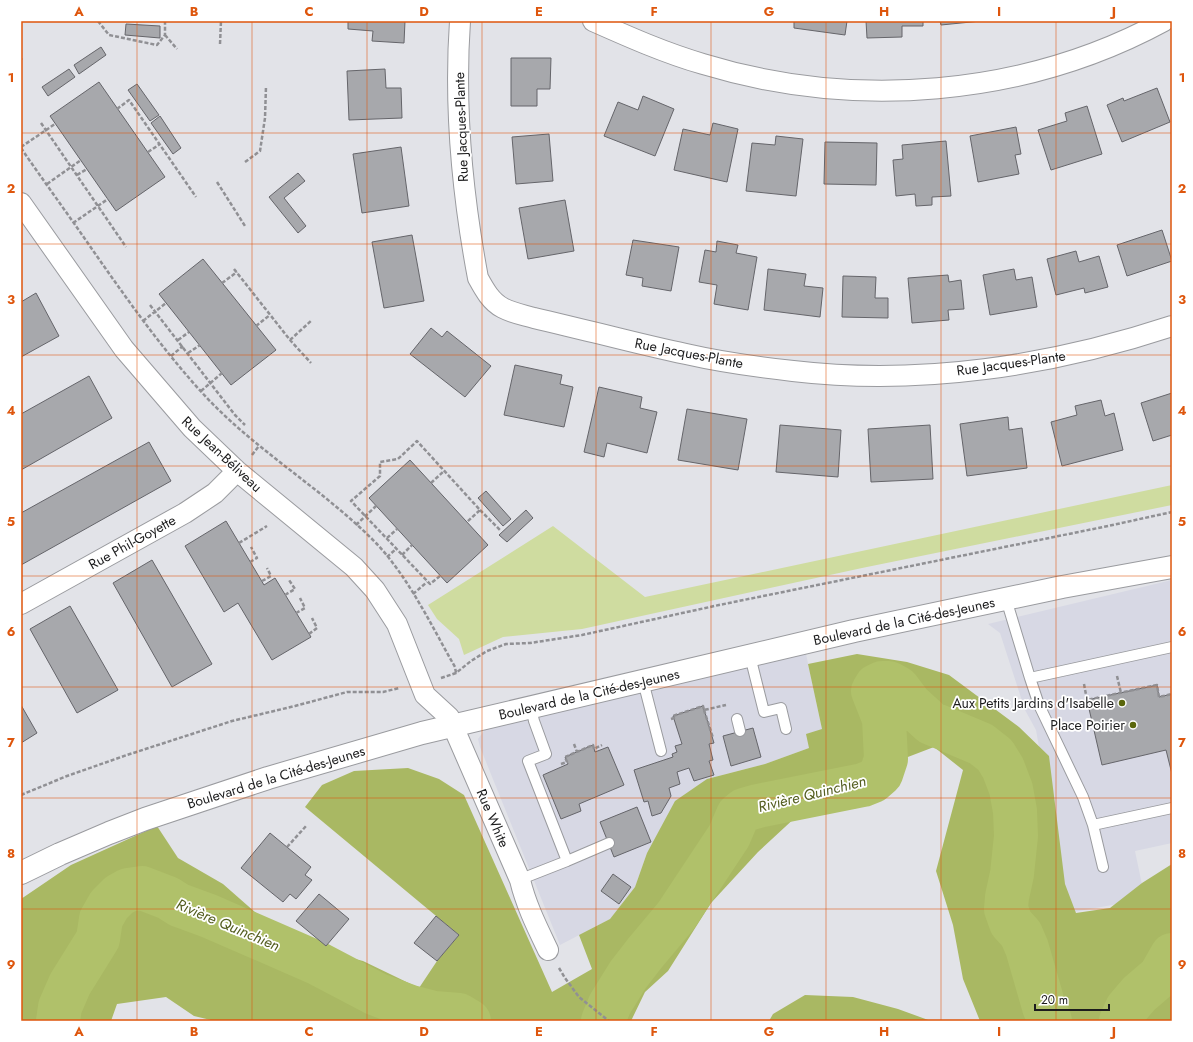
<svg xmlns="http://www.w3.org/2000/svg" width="1193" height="1042" font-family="Jost,sans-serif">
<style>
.built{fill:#d7d8e4}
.green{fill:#cfdca0}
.forest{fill:#a9b863}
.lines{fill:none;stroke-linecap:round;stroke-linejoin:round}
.river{stroke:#b0c16a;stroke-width:44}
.building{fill:#a7a8ac;stroke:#65656a}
.lane-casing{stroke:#9a9b9f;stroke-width:12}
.street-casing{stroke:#9a9b9f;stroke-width:22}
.secondary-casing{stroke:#9a9b9f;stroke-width:24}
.path{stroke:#909094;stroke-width:2.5;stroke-dasharray:4 2;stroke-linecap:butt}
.lane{stroke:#fff;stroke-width:10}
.street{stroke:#fff;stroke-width:20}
.secondary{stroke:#fff;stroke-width:22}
.grid{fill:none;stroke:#de560d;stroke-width:1;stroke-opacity:0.55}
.poi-dot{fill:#5a660b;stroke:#fff;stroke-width:1.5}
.labels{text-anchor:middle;stroke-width:3.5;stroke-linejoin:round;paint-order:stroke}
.street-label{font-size:14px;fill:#1c1c1d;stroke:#fff}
.poi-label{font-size:14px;fill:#1c1c1d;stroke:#fff;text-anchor:end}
.water-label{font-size:15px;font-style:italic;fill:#545e20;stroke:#fff}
.neatline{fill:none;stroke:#de560d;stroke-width:1.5}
.grid-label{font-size:13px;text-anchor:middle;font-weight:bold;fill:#de560d}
</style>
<rect width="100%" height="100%" fill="#e2e3e8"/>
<!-- built -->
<path class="built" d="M1172,580V843L1135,851L1145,899L1068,913L1036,730L1025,710L1000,633L988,624Z
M806,654L822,729L809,748L765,764L707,779L647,853L635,887L610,919L560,945L480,747L478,739L486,728L730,670Z"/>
<!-- green -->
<path class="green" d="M1172,485V505L862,568L582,629L503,637L464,655L459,639L437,619L428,605L553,526L645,597Z"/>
<!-- forest -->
<path class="forest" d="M857,654L907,662L949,675L1019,727L1049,756L1065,884L1076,913L1110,908L1142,883L1172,864V1021H980L963,979L953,925L936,871L963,770L934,747L900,760L898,781L857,808L798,815L758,852L711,903L668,971L645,992L631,1021H215L194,1016L166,997L117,1004L111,1021H21V899L71,865L157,826L178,858L223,884L264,920L303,934L328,952L363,961L419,988L437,961L459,935L305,807L322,785L354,771L408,768L439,779L464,795L552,992L592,969L579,935L610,919L635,887L647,853L675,801L707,779L765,764L809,748L806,734L822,729L808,664Z
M805,995L853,997L898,1009L931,1021H769L773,1014Z"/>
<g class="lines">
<!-- river -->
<path class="river" d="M58,1021L60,1007L70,984L98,939L101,919L109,905L119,895L128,890L142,888L168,898L179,905L209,916L317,963L376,994L411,1007L434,1013L459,1015L469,1021
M603,1021L610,1004L628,975L645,953L676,916L729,836L738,815L744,810L758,806L863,785L873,781L881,774L886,759L884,719L873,691L876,686L882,683H889L898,688L910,704L931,723L981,744L995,755L1003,768L1011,789L1015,811L1016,836L1012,874L1007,897L1006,909L1011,923L1021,934L1027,948L1044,1007L1050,1021
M1121,1021L1127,1008L1139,994L1160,976L1172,955"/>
</g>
<!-- building -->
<path class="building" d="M348,21H405L404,43L372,41L373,31L348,29Z
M794,21H847L845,35L794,28Z
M866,21H923V26H902V37L867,38Z
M940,21H981L941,25Z
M126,24L160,26V38L125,35Z
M101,47L106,55L79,74L74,65Z
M511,58H551L550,89H537V106H511Z
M69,69L75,77L48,96L42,87Z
M385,69L386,88H401L402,118L349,120L347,71Z
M99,82L165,177L116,211L50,116Z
M137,84L159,115L150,121L128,90Z
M1157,88L1170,122L1122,142L1107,105L1123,98L1124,101Z
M643,96L674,109L655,156L604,136L618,102L638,110Z
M1087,106L1102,154L1051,170L1038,130L1067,121L1065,113Z
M160,116L181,148L173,154L151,123Z
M713,123L738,129L727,182L674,170L683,129L710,135Z
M1016,127L1021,154L1015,155L1019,174L978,182L970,136Z
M549,134L553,181L516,184L512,137Z
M776,136L803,139L796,196L746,191L752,143L775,145Z
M946,141L951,196L932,197V205L916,206L915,194L896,196L893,160L903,159L902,145Z
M825,142L877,143L876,185L824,184Z
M401,147L409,206L362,213L353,154Z
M298,173L305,181L284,198L306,226L298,233L269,197Z
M565,200L574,251L528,259L519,208Z
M1162,230L1172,261L1127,276L1117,245Z
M412,235L424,301L384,308L372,242Z
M633,240L679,247L671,291L642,286L643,278L626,275Z
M717,241L738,245L736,253L757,257L748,310L714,304L717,285L699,282L705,250L716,252Z
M1076,251L1079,262L1099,256L1108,287L1085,293L1084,288L1056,295L1047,259Z
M203,259L276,350L231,385L159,294Z
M768,269L806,274L804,286L823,288L820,317L764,310Z
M1014,269L1016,280L1032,277L1037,307L990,315L983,275Z
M948,275L949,282L961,280L964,309L948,310L949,320L912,323L908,278Z
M843,276L876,277L875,298H888V318L842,317Z
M36,293L59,336L21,357V302Z
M431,328L442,337L447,331L491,366L465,397L410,354Z
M515,365L562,375L560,384L573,387L564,427L504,415Z
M89,376L112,418L21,470V414Z
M599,387L642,397L640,408L657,412L647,453L607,443L604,457L584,452Z
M1172,393V435L1153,441L1141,403Z
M1101,400L1105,416L1114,413L1123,450L1062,466L1051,422L1077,415L1075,406Z
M687,409L747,419L738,470L678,460Z
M1008,417L1009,430L1022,428L1027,468L967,476L960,424Z
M780,425L841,430L838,477L776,472Z
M930,425L933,479L871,482L868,429Z
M149,442L171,481L21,565V513Z
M410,460L488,545L447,583L369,498Z
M486,491L511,519L503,526L478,498Z
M526,510L533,518L507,542L499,535Z
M226,521L264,585L275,578L311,637L272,660L238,603L224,612L185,546Z
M152,560L212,664L172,687L113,583Z
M70,606L118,690L77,713L30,629Z
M1157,685L1159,697L1172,694V774L1166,750L1102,765L1087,700Z
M21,705L37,733L21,743Z
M703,706L714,743L709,744L713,760L709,761L714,775L694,781L689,768L677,772L680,784L669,788L671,796L661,813L652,816L648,801L644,802L634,770L673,757L672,754L677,752L675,746L682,744L673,716Z
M753,728L761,757L731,766L723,736Z
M593,745L595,752L608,747L624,785L579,804L581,811L561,819L543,775L568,764L565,757Z
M637,807L651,842L614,857L600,822Z
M270,833L311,867L305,875L312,880L296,899L290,894L283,902L241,868Z
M613,874L631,887L619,904L601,891Z
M319,894L349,919L326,946L296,921Z
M436,916L459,935L437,961L414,943Z"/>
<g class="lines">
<!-- lane casing -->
<g class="lane-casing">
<path id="lane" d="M1006,599L1030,678L1172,647
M750,656L764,712L781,708L786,729
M1030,678L1039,705L1083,797L1093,825L1172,808
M643,681L661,751
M737,719L740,731
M1093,825L1103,867
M567,861L609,843
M516,881L567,861L528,761L546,754L534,721L531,708"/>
</g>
<!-- street casing -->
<g class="street-casing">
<path id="street" d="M460,21C454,107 462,193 478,278C484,289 491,302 503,308C512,313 524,315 534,318C556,323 579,329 601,334C629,341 657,348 686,354C721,362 757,367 793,371C920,386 1051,366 1172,326
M593,21C629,37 665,53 703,64C854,110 1024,97 1164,21
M21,203L124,349L192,428L237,471L354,567L375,590L397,624L425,695L449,717L520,880C526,905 537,927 548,950
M21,604L185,513L215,493L237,471"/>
</g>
<!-- secondary casing -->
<g class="secondary-casing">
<path id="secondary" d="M21,873L60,854L109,833L145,819L268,778L422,733L854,631L1062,587L1172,567"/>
</g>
<!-- path -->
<path class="path" d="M98,21L109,35L157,45L165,35V21
M165,35L177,49
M220,44L221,21
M21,59L22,60
M117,109L129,100L196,197
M41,123L126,247
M21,147L55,124
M21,148C45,183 70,217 94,252C129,302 165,353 207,398C258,452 324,490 376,543C409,578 431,625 455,667L456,673
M148,152L160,144
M245,162L260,151L265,118L266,86
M77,175L87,169
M217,182L245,226
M47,184L81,160
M73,223L108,199
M234,269L290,340L311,363
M222,283L237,272
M150,305L235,415L245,425
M143,321L166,303
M256,326L270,315
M178,340L189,332
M290,340L312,320
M188,353L200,345
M171,356L183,346
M201,391L222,373
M252,455L259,446
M431,483L444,471
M480,510L500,530
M356,525L376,506
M387,538L397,529
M239,543L267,526
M402,555L412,545
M387,557L396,549
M250,562L257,558L251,547
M440,576L430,584L351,501L380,476V462L398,459L417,441L480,510L467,522
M262,581L271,576L267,568
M413,594L427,582
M285,595L295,589L289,580
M296,613L305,608L300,598
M309,634L317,628L312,618
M1117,676L1121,693
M441,678L456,673L471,661L487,651L506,644L530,643L582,635L719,605L1108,526L1172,512
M1084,684L1087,700L1157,685L1159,697L1172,694
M704,710L713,738
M671,719L674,718L673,716L703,706L704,710L726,705
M574,744L577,752
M561,764L567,762L565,757L593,745L594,749L602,745
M21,795L67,776L127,755L232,721L295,706L347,692H383L399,688
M287,847L307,825
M559,968L565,978L579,997L609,1021"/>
<!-- lane -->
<use href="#lane" class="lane"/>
<!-- street -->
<use href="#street" class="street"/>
<!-- secondary -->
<use href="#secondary" class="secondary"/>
</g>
<!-- grid -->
<path class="grid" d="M137,21V1021M252,21V1021M367,21V1021M482,21V1021M596,21V1021M711,21V1021M826,21V1021M941,21V1021M1056,21V1021M21,133H1172M21,244H1172M21,355H1172M21,466H1172M21,576H1172M21,687H1172M21,798H1172M21,909H1172"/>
<!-- markers -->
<g class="poi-dot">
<circle cx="1122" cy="703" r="4"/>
<circle cx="1133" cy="725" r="4"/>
</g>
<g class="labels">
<!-- street labels -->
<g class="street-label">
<text transform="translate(461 127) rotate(-92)" y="5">Rue Jacques-Plante</text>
<text transform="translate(689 353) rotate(11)" y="5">Rue Jacques-Plante</text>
<text transform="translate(1011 363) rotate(-8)" y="5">Rue Jacques-Plante</text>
<text transform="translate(222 454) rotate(43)" y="5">Rue Jean-Béliveau</text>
<text transform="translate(132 542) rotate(-29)" y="5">Rue Phil-Goyette</text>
<text transform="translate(904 621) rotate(-12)" y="5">Boulevard de la Cité-des-Jeunes</text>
<text transform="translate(589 694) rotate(-13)" y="5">Boulevard de la Cité-des-Jeunes</text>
<text transform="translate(276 777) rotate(-17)" y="5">Boulevard de la Cité-des-Jeunes</text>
<text transform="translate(493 818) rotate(67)" y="5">Rue White</text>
</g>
<!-- poi labels -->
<g class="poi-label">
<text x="1114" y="708">Aux Petits Jardins d'Isabelle</text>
<text x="1125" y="730">Place Poirier</text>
</g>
<!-- water labels -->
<g class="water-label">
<text transform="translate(812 794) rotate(-14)" y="5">Rivière Quinchien</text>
<text transform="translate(228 925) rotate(23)" y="5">Rivière Quinchien</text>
</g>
</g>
<!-- border -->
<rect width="1193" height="1042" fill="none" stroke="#ffffff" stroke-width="44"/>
<!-- scale -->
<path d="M1035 1004v6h74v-6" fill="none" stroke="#1c1c1d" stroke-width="2"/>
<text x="1041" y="1004" font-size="12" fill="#1c1c1d" stroke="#ffffff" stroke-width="3" paint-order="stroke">20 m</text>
<rect x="22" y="22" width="1149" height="998" class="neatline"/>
<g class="grid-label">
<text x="79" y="16">A</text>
<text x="194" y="16">B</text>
<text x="309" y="16">C</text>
<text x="424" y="16">D</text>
<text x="539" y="16">E</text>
<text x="654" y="16">F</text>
<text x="769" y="16">G</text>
<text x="884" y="16">H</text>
<text x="999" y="16">I</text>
<text x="1114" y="16">J</text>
<text x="11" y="82">1</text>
<text x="1182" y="82">1</text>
<text x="11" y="193">2</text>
<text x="1182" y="193">2</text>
<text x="11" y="304">3</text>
<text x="1182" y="304">3</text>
<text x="11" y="415">4</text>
<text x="1182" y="415">4</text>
<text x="11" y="526">5</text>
<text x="1182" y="526">5</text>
<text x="11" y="636">6</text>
<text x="1182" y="636">6</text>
<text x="11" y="747">7</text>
<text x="1182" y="747">7</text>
<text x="11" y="858">8</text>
<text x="1182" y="858">8</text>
<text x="11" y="969">9</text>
<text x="1182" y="969">9</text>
<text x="79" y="1036">A</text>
<text x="194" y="1036">B</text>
<text x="309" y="1036">C</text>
<text x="424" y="1036">D</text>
<text x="539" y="1036">E</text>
<text x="654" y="1036">F</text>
<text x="769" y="1036">G</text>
<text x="884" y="1036">H</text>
<text x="999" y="1036">I</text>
<text x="1114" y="1036">J</text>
</g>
</svg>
